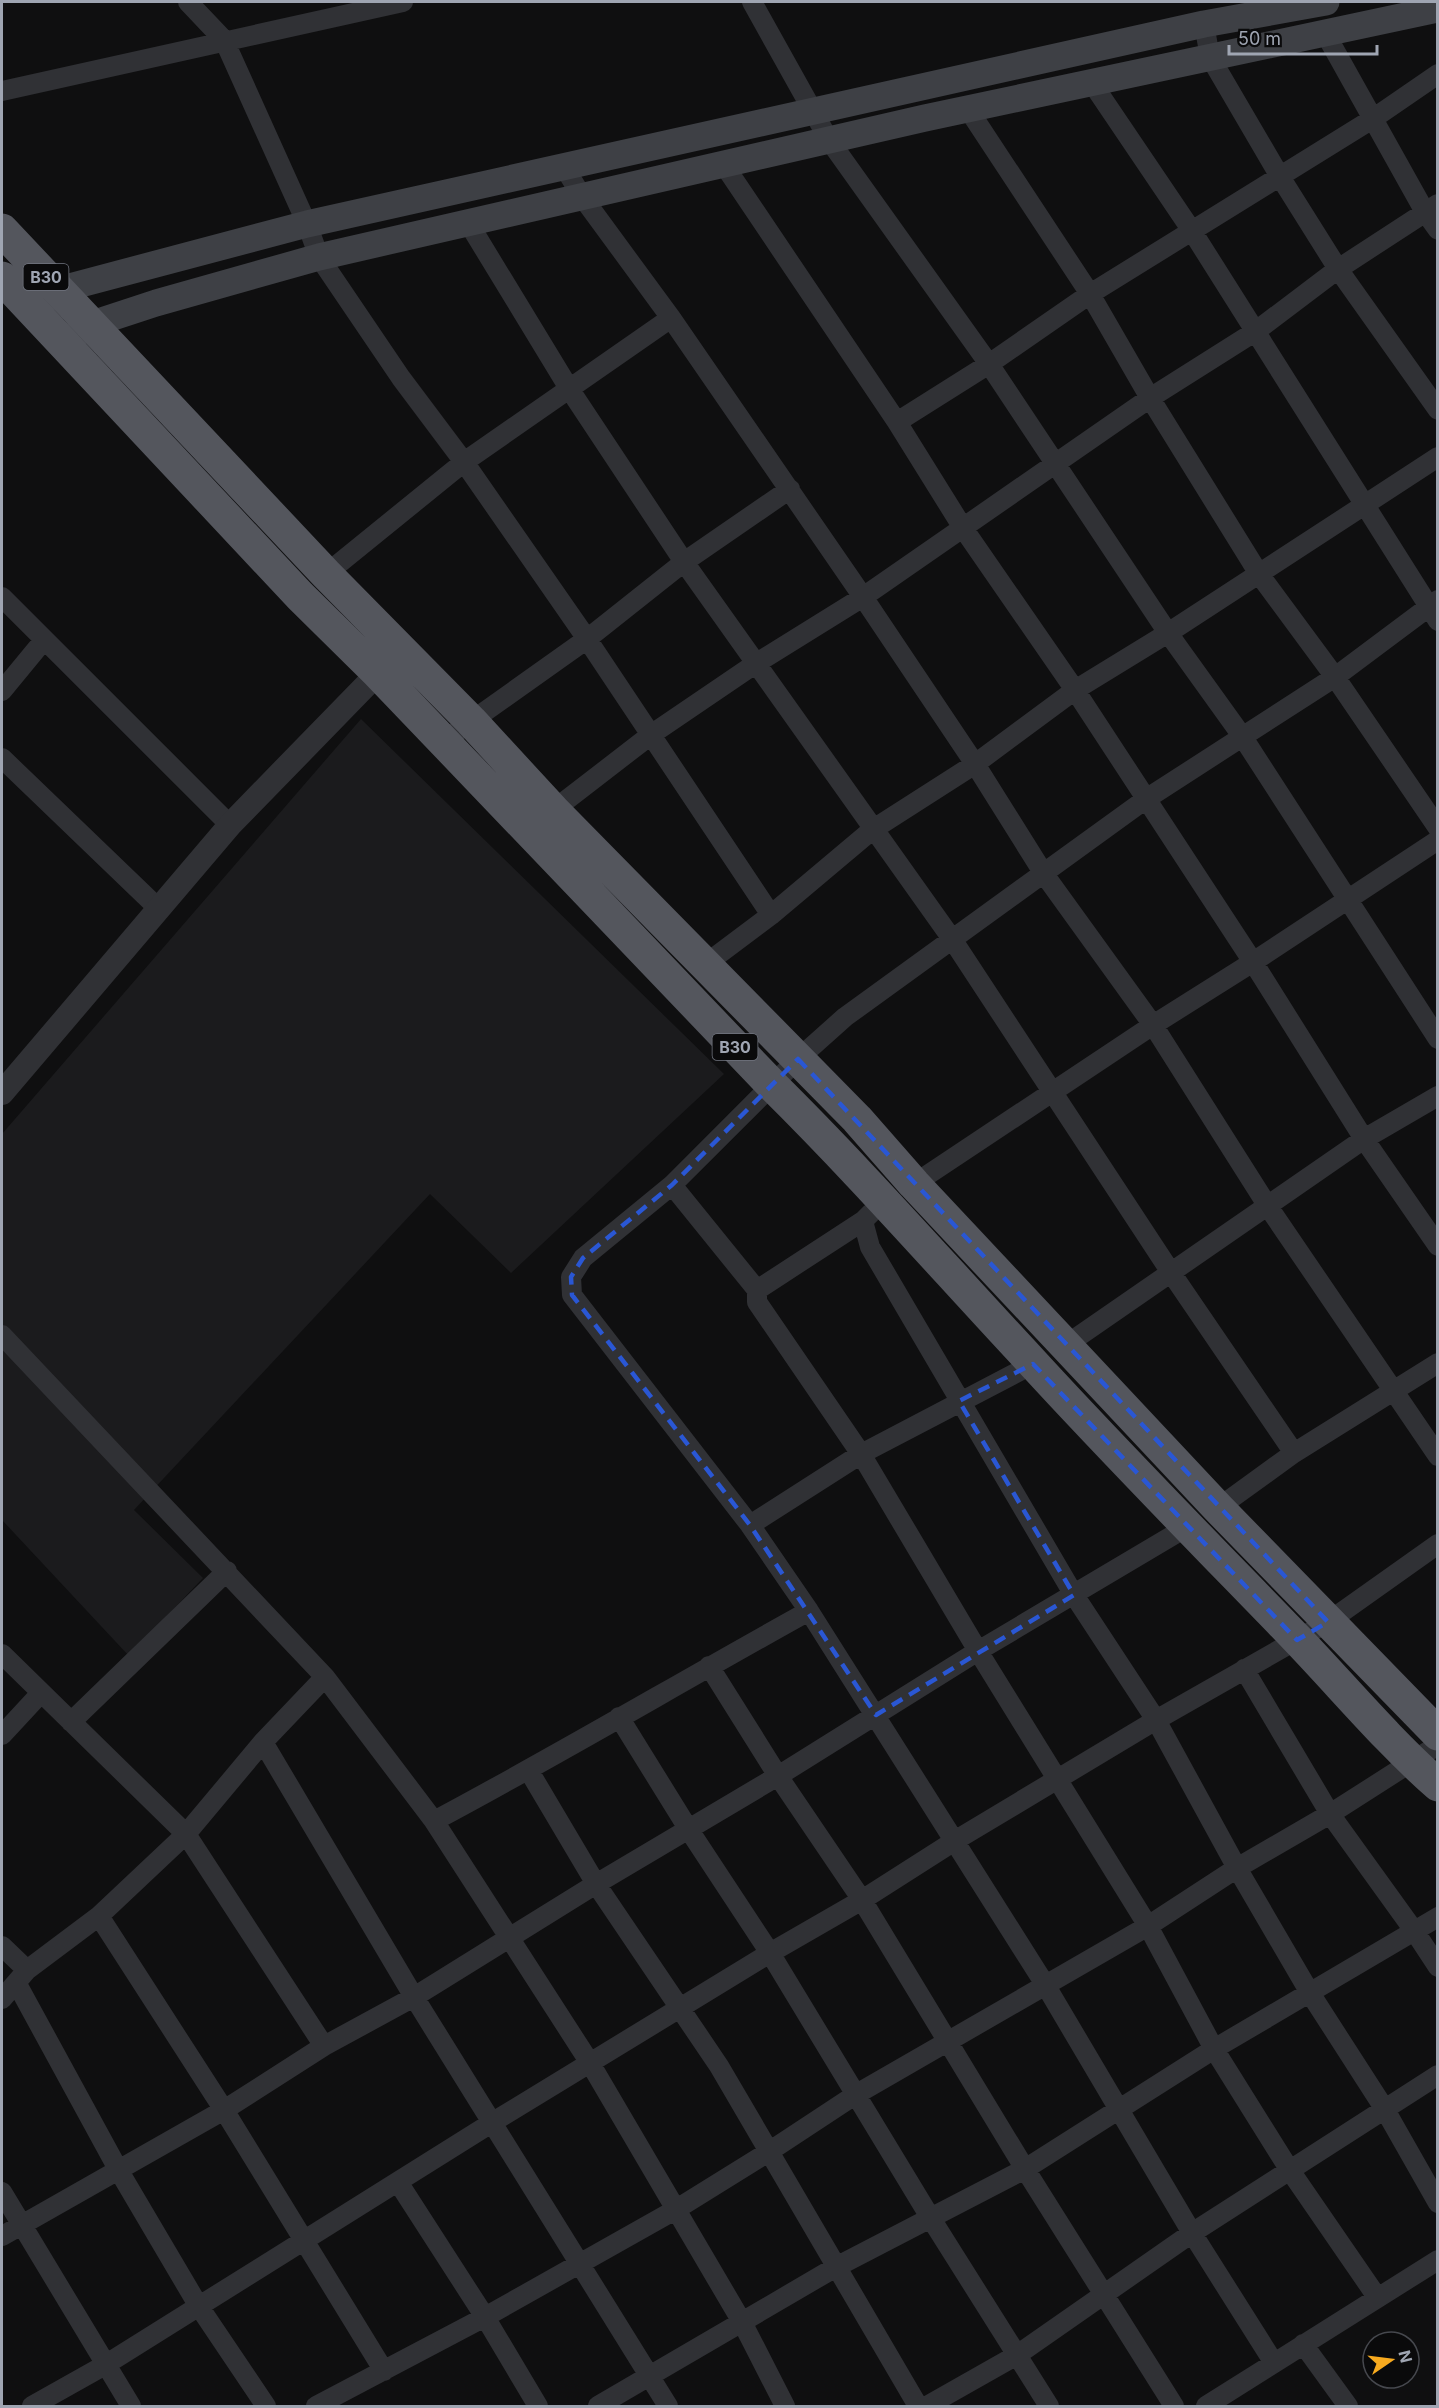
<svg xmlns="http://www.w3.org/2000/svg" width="1439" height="2408" font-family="Inter,sans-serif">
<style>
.built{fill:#1b1b1d}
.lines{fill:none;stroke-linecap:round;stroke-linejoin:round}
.minor{stroke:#303135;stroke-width:20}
.tertiary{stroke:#303135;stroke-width:24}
.secondary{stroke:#3e4045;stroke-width:27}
.trunk{stroke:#54565d;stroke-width:33}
.marked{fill:none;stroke:#2a57d4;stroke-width:4.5;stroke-dasharray:12 8;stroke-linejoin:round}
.labels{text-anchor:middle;stroke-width:4.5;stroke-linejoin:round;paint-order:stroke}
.shield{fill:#0a0a0b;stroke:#727680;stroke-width:1.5}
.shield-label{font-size:16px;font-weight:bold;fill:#9fa5b2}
</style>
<rect width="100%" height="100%" fill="#0f0f10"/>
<!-- built -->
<path class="built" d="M361,719L724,1074L511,1273L430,1194L134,1510L203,1578L129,1656L2,1520V1134Z"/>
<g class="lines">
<!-- minor -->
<path class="minor" d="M188,2L224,40L307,224L319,257L401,378L464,462L587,639L771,915
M752,2L829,140L989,364L1168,633L1242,736L1438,1039
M1204,24L1210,57L1279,175L1338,269L1438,410
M1325,33L1425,212L1438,230
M1092,83L1192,231L1438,621
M2,91L403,2
M968,109L1090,294L1150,398L1259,574L1335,677L1438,828
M724,165L897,422L963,528L1075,690L1253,962L1364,1139L1438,1246
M564,167L583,198L671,318L863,597L975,764L1044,874L1153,1025L1267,1205L1438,1456
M469,224L570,390L684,562L952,939L1172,1274L1294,1453
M897,422L989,364L1090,294L1374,118L1438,74
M326,574L464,462L671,318
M2,597L230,825
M2,691L44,640
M442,742L587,639L684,562L790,489
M2,758L159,909
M547,815L652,734L755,664L863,597L1150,398L1256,331L1338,269L1438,204
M703,966L771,915L872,830L975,764L1075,690L1168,633L1438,457
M914,1184L1153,1025L1253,962L1438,840
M672,1185L757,1290V1302L861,1454L978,1651L1148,1926L1214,2049L1289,2169L1377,2297
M863,1221L870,1247L1074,1595L1156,1720L1237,1868L1310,1993L1384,2108L1438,2203
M757,1290L863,1221L871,1213
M2,1335L325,1677L434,1821L590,2063L742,2322L785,2406
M1066,1345L1364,1139L1438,1096
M1218,1508L1294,1453L1438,1363
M750,1525L861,1454L1033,1364
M2,1654L186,1834L324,2046
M709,1666L778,1776L862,1900L1025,2169L1174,2406
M1244,1669L1330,1814L1415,1932L1438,1967
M619,1717L689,1830L770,1953L930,2217L1049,2406
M71,1722L227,1571
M2,1735L40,1694
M263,1742L414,1997L668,2406
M529,1771L596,1884L719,2066L918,2406
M434,1821C560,1754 684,1680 809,1611
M99,1916L224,2110L384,2371
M2,1946L27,1970
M17,1984L119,2171L198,2305L266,2406
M2,1999L27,1970L99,1916L186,1834L263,1742L325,1677
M398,2182L485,2317L538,2406
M2,2192L131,2406
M2,2236L224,2110L324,2046L414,1997L596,1884L778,1776L978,1651L1187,1527
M1303,2344L1348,2406
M1274,2363L1192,2233L1046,1986L809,1611L750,1525L572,1295L571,1277L583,1258L672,1185L798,1059L845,1017L1146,799L1335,677L1438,600
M32,2406L105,2365L493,2122L770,1953L862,1900L956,1840L1156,1720L1328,1622L1438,1544
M316,2406L485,2317L675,2210L770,2151L855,2095L1148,1926L1237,1868L1330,1814L1438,1745
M598,2406L836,2267L1025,2169L1214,2049L1438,1917
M927,2406L1017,2355L1192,2233L1438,2075
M1206,2406L1438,2260"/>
<!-- tertiary -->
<path class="tertiary" d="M2,1093L230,825L378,673"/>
<!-- secondary -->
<path class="secondary" d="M44,301L58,290L307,224L1204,24L1326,2
M75,335L89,325L156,303L319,257L925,118L1438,9"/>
<!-- trunk -->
<path class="trunk" d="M2,230L326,574L471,721L553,810L857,1119L914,1184L1218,1508L1438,1734
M2,278L300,596L378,673L772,1085C862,1174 945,1269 1031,1361C1117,1455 1207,1546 1296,1638C1343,1687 1387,1740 1438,1785"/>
</g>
<!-- marked area -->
<path class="marked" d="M798,1059L1328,1622L1297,1640L1033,1364L959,1401L1074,1595L876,1715L750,1525L572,1295L571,1277L583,1258L672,1185Z"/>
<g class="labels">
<!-- shield labels -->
<g class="shield">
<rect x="23.5" y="264" width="45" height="26" rx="4.5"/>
<rect x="712.5" y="1034" width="45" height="26" rx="4.5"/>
</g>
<g class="shield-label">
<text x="46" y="283">B30</text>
<text x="735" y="1053">B30</text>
</g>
</g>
<!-- border -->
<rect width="1439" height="2408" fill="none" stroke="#9fa5b2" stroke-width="6"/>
<!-- north arrow -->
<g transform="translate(1391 2360) rotate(76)"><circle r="28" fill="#0a0a0b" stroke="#46484e" stroke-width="1.5"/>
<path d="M0-4.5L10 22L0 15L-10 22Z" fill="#f7aa1f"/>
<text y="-9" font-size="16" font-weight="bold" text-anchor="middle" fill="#9fa5b2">N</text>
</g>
<!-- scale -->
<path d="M1229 45v9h148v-9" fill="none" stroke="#9fa5b2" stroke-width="3"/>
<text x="1238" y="45" font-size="18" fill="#9fa5b2" stroke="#0a0a0b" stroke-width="4.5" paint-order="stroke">50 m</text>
</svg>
